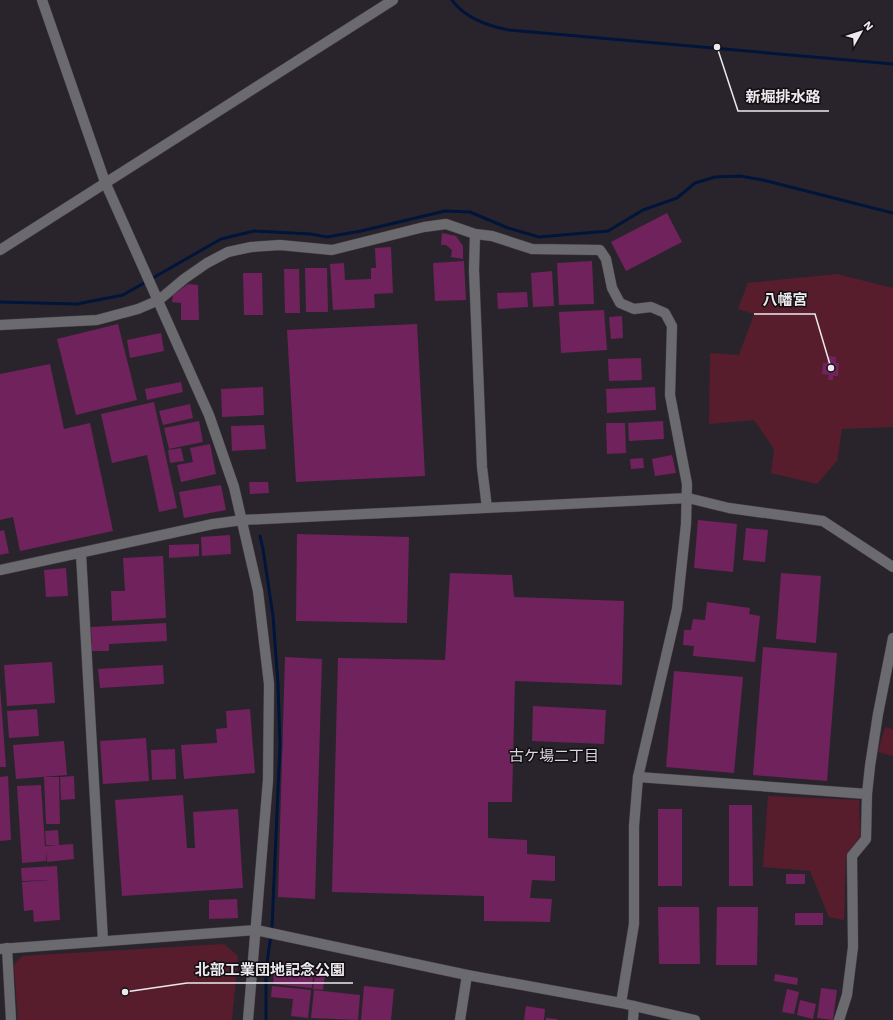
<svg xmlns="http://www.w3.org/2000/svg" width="893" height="1020" font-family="'Work Sans','Noto Sans JP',sans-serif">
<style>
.green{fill:#581d2d}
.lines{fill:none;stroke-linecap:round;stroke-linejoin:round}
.stream{stroke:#01153a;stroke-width:3}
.building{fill:#70225c}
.minor-casing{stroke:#444047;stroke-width:11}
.tertiary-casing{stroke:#444047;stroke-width:11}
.minor{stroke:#6b6b6f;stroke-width:10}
.tertiary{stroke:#6b6b6f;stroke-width:10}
.labels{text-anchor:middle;stroke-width:3;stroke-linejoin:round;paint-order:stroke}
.neighbourhood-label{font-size:15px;fill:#ddd7e1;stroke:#110f12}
.leader{fill:none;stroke:#ece9ee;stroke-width:1.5}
.callout-dot{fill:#ece9ee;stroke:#110f12;stroke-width:1.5}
.callout-label{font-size:15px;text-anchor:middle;font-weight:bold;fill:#ece9ee;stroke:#110f12;stroke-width:3;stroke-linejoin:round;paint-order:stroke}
</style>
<rect width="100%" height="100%" fill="#29242c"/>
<!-- green -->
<path class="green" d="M837,274L893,288V427L842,429L837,461L817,484L771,473L774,449L754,420L709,424L710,353L739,355L754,314L738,309L748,283Z
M885,727L893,729V756L878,752Z
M768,796L859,800L860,837L846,856L844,920L829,917L810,871L763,867Z
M224,944L238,956L232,1020H18L14,965L22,956Z"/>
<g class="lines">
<!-- stream -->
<path class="stream" d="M452,0C465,18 488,26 509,30L893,64
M0,302L77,304L123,295L221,239L254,231L311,234L327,237L361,231L445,211L470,212L508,228L539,237L608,231L643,210L677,198L695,183L715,177L740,176L763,180L893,213
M260,536L263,549L273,616L278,684L280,744L272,927L266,970V1020"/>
</g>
<!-- building -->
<path class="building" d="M667,213L682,242L626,271L611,242Z
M442,233L456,236L463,246V259L451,257L452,250L446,245H441Z
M391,247L393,293L374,294L375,308L333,310L330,264L344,263L345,280L371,279V268H376L375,248Z
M464,261L466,300L435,301L433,263Z
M592,261L594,304L559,305L557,263Z
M305,268H327L328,312H306Z
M284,269H299L300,313H285Z
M552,271L554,306L533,307L531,273Z
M243,273H262L263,315H244Z
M188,284L198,285L199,320H181V303L172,302L173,295Z
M527,292L528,307L498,309L497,293Z
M604,310L607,350L561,353L559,312Z
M622,316L623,338L611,339L609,317Z
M118,324L137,400L76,415L57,339Z
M417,324L425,476L296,482L287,330Z
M161,333L164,351L130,358L127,340Z
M828,356L836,357V363H839L838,376H833V380H828L829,375L822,374L823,363H827Z
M641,358L642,380L609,381L608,359Z
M50,364L64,429L90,423L113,531L20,551L13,517L0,520V374Z
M181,382L183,392L147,400L145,389Z
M263,387L264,415L222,417L221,389Z
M655,387L656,410L607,413L606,389Z
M154,402L177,508L159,512L147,455L112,463L101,414Z
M190,404L193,418L163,425L159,411Z
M199,421L203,442L169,449L164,428Z
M663,421L664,439L629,441L628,423Z
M606,423H625L626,453L607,454Z
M264,425L266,449L232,451L231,426Z
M210,444L216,474L181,482L177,465L193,462L190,448Z
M181,448L184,461L170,463L168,450Z
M672,455L676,473L655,476L652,459Z
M643,458L644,468L631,469L630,459Z
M249,482H268L269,493L250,494Z
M221,485L226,510L184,518L179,492Z
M698,520L737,524L733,572L694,568Z
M746,528L768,530L765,562L743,560Z
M4,530L9,553L0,555V531Z
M297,534L409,537L407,623L296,621Z
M230,535L231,554L202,556L201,537Z
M199,544V556L169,558V545Z
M163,556L166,618L112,621L111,591H125L123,558Z
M66,568L68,596L46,597L44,570Z
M450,573L512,575L514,597L624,601L622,685L515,681L512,802H488V838L527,840V854L555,856V881L532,880L530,898L552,899L550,922L484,921V896L332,892L338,658L445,660Z
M781,573L821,576L816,643L776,639Z
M707,602L750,608L749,614L760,616L755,662L693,656L694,646L683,645L684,630H691L693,619L705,620Z
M166,623L167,641L109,644V651H92L91,627Z
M763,647L837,653L827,781L753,775Z
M285,657L322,659L315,899L278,897Z
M52,662L55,703L7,706L4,665Z
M163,665L164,684L100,688L98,669Z
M674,671L743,677L734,773L666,767Z
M0,686L6,767H0Z
M533,706L606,710L604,744L532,741Z
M37,709L39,736L9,738L7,711Z
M250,709L255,773L184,779L181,745L217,743L216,729L227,728L226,711Z
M146,738L149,781L103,784L100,741Z
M64,741L67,775L16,779L13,745Z
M175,749L176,779L152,780L151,750Z
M8,776L11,840L0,841V777Z
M74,776L75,799L61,800L60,777Z
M44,777H59L60,824H46Z
M41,785L45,846L73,844L74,859L47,862L46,851V861L22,863L17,786Z
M183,795L187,848H195L193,812L238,809L243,888L122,896L115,800Z
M729,805H752L753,886H729Z
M658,809H682V886H658Z
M58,830L59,845H46L45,831Z
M57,866L60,920L34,922L33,910L24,911L22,882L51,880L22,881L21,868Z
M786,874H805V884H786Z
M237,899L238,918L209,919V900Z
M658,907H699L700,964H659Z
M717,907H758L757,965H716Z
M795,913H823V925H795Z
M275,962L314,966L312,988L273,984Z
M316,967L326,968L323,990L313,989Z
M775,974L798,978L797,985L774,981Z
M272,986L311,990L308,1018L291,1016L293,999L271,997Z
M364,986L394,989L391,1020H361Z
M821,988L837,990L833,1020L817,1018Z
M787,989L799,992L794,1014L782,1012Z
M314,990L360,995L358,1020L311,1018Z
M800,1000L816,1004L813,1019L797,1015Z
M526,1006L545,1009L544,1020H524Z
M546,1018L557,1019V1020H546Z"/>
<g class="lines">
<!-- minor casing -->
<g class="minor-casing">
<path id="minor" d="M475,234L474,270L482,467L487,508
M0,250L393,0
M81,554L103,941
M0,570L213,524L243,520L688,498L729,508L823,521L893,567
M638,777L867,794
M7,948L11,1020
M460,1020L467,975
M633,1020L634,1006
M839,1020L847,995L853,947L852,856L866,839L867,794L870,766L878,714L893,638"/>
</g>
<!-- tertiary casing -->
<g class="tertiary-casing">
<path id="tertiary" d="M42,0L105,182L209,415L234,487L258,591L269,684L268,780L248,1020
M0,325L97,320L138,309L159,300L184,279L207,263L228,252L251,247L280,245L332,250L424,227L446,224L475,234L492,236L532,249L600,250L606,259L612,288L620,303L634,309L651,307L665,313L672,326L670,395L687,484L686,524L677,609L638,777L634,826V924L621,1003
M0,949L256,930L467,975L621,1003L695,1020"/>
</g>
<!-- minor -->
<use href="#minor" class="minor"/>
<!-- tertiary -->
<use href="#tertiary" class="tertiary"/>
</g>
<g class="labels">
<!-- neighbourhood labels -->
<g class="neighbourhood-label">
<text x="554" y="761">古ケ場二丁目</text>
</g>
</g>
<!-- callouts -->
<path class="leader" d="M717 47L738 111H829M831 368L815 314H754M125 992L187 983H353"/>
<g class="callout-dot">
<circle cx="717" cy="47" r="4"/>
<circle cx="831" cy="368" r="4"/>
<circle cx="125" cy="992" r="4"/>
</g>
<g class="callout-label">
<text x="783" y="102">新堀排水路</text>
<text x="785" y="305">八幡宮</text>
<text x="270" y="975">北部工業団地記念公園</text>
</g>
<!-- north arrow -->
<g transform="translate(861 32) rotate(51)" stroke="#110f12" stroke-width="3" paint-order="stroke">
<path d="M0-3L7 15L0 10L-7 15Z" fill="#ece9ee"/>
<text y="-6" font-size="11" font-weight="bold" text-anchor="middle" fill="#ece9ee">N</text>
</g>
</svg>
